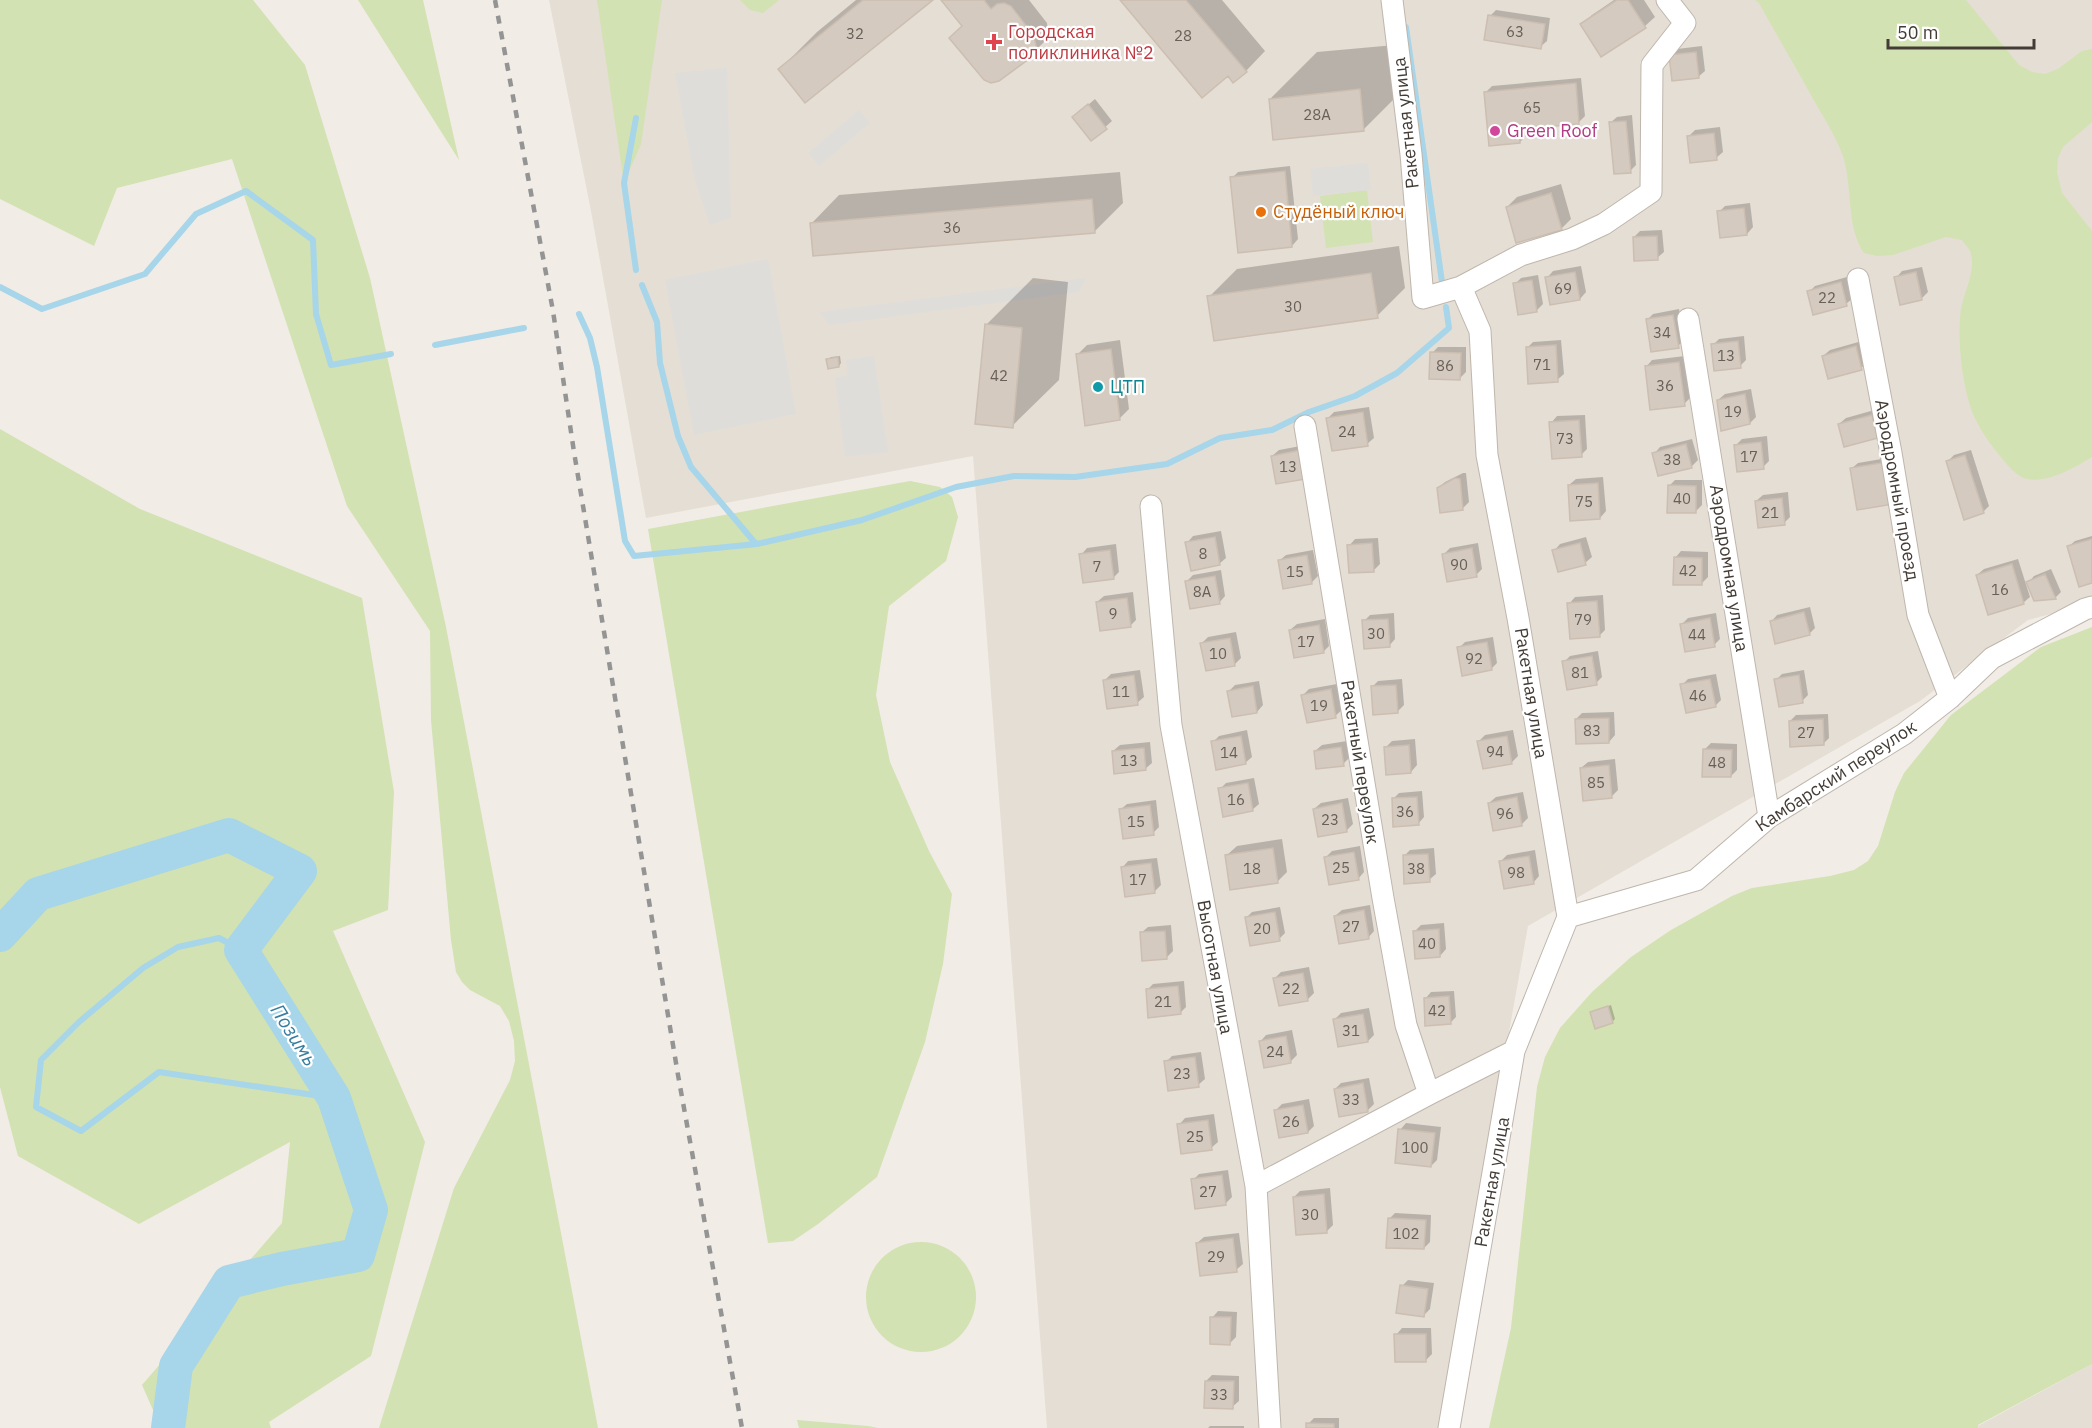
<svg xmlns="http://www.w3.org/2000/svg" width="2092" height="1428" font-family="'IBM Plex Sans',sans-serif">
<style>
.residential{fill:#e5ded4}
.green{fill:#d2e2b2}
.parking{fill:#dfddda}
.shadow{fill:#0003}
.lines{fill:none;stroke-linecap:round;stroke-linejoin:round}
.stream{stroke:#a7d5e9;stroke-width:6}
.river{stroke:#a7d5e9;stroke-width:34}
.building{fill:#d5cabf;stroke:#ccbeb0;stroke-width:1.5}
.street-casing{stroke:#bfb6ac;stroke-width:23}
.street{stroke:#fff;stroke-width:21}
.rail{stroke:#949494;stroke-width:4.5;stroke-dasharray:8 8;stroke-linecap:butt}
.health-dot{fill:#e0444e;stroke:#fff;stroke-width:2}
.hotel-dot{fill:#d1479c;stroke:#fff;stroke-width:2}
.food-dot{fill:#e8710a;stroke:#fff;stroke-width:2}
.culture-dot{fill:#0f9aa8;stroke:#fff;stroke-width:2}
.labels{text-anchor:middle;stroke-width:4.5;stroke-linejoin:round;paint-order:stroke}
.number-label{font-size:15px;fill:#686058}
.health-label{font-size:18px;fill:#be3a42;stroke:#fff;text-anchor:start}
.street-label{font-size:18px;fill:#433c36;stroke:#fff}
.hotel-label{font-size:18px;fill:#b23c85;stroke:#fff;text-anchor:start}
.food-label{font-size:18px;fill:#c56008;stroke:#fff;text-anchor:start}
.culture-label{font-size:18px;fill:#0d838f;stroke:#fff;text-anchor:start}
.water-label{font-size:20px;font-style:italic;fill:#377d9e;stroke:#fff}
</style>
<rect width="100%" height="100%" fill="#f1ece6"/>
<!-- residential -->
<path class="residential" d="M549,0H2092V603L2028,620L1920,701L1528,926L1438,1428H1047L973,456L646,518L591,211Z
M2092,1364V1428H1978V1426Z"/>
<!-- green -->
<path class="green" d="M0,0H253L305,65L370,278L446,627L598,1428H379L454,1188L510,1080L515,1061L514,1041L509,1021L500,1006L470,990L462,982L456,972L451,940L431,720L430,631L347,506L232,159L117,188L94,246L0,199Z
M358,0H423L459,160Z
M597,0H662L641,144L624,183Z
M740,0H779L763,13L750,10Z
M1755,0H1966L2019,65L2032,72L2045,74L2058,69L2082,51L2092,49V122L2063,147L2058,158L2057,172L2062,193L2092,231V457C2074,468 2045,485 2024,478C2014,474 2006,463 2000,456C1990,444 1979,428 1973,414C1962,386 1957,339 1961,309C1964,292 1977,269 1970,251C1968,247 1964,243 1962,240L1946,237L1893,255L1877,256L1864,253C1846,227 1853,187 1843,156C1835,134 1822,115 1811,95C1794,64 1776,34 1759,3Z
M1367,190L1373,242L1326,248L1320,196Z
M0,429L140,509L362,598L394,792L388,910L333,931L425,1142L371,1356L269,1422L271,1428H161L142,1385L282,1223L290,1142L139,1224L18,1156L0,1087Z
M910,481L940,487L952,497L958,517L946,561L889,606L876,695L890,762L929,851L952,894L943,964L925,1042L877,1177L818,1224L793,1241L768,1243L648,529Z
M2092,627V1364L1978,1425V1428H1489L1511,1328L1537,1087L1545,1057L1560,1028L1592,992L1631,957L1671,930L1732,896L1752,888L1830,876L1854,870L1868,861L1878,846L1895,792L1904,773L1951,715L2041,647Z
M866 1297a55 55 0 1 1 110 0a55 55 0 1 1-110 0Z
M797,1420L868,1426L878,1428H799Z"/>
<!-- parking -->
<path class="parking" d="M727,68L731,218L710,225L695,180L675,73Z
M859,110L870,123L819,166L808,153Z
M1368,163L1371,190L1313,196L1310,169Z
M768,259L796,414L694,435L665,280Z
M1086,278L1079,292L829,325L820,312Z
M874,356L888,452L845,457L835,378L848,375L846,360Z"/>
<!-- shadow -->
<path class="shadow" d="M856,0H931L780,69L817,32Z
M943,0H1029L1047,23L1048,32L1045,41L1032,54L963,25Z
M1122,0H1222L1265,51L1246,71L1228,74Z
M1614,0H1644L1655,17L1645,26L1601,55L1582,24L1592,15Z
M1496,10L1550,18L1547,41L1540,47L1490,16Z
M1406,44L1410,83L1364,129L1270,99L1317,52Z
M1702,46L1705,71L1698,77L1671,55L1677,49Z
M1581,78L1585,116L1579,122L1525,127L1526,136L1520,142L1486,92L1492,86Z
M1095,99L1112,121L1092,139L1081,111Z
M1632,115L1636,165L1630,171L1610,123L1617,117Z
M1720,127L1723,152L1716,158L1689,136L1695,130Z
M1290,166L1298,239L1292,246L1232,178L1238,172Z
M1120,172L1123,203L1095,231L811,224L839,195Z
M1561,184L1571,219L1561,229L1507,207L1517,197Z
M1750,203L1753,227L1747,234L1719,212L1725,206Z
M1662,230L1664,252L1657,258L1634,237L1640,231Z
M1399,246L1405,288L1377,316L1209,297L1237,269Z
M1581,266L1586,292L1580,299L1547,278L1553,271Z
M1922,267L1928,292L1921,299L1896,278L1902,271Z
M1538,275L1543,304L1537,310L1515,284L1521,278Z
M1847,277L1853,298L1846,304L1809,292L1815,286Z
M1033,278L1068,282L1059,380L1012,426L986,325Z
M1679,309L1684,340L1678,346L1647,320L1653,314Z
M1744,336L1746,360L1740,366L1713,345L1719,339Z
M1120,340L1129,409L1119,419L1077,355L1087,345Z
M1561,340L1564,374L1557,380L1527,348L1533,342Z
M1862,341L1868,362L1861,368L1823,356L1830,350Z
M1438,347H1466V372L1460,378L1432,353Z
M840,356L841,363L839,366L828,360L831,357Z
M1685,356L1690,398L1684,404L1646,367L1652,360Z
M1751,389L1756,417L1750,423L1718,400L1725,394Z
M1369,407L1374,438L1367,444L1328,418L1334,412Z
M1878,409L1877,436L1839,424L1846,418Z
M1585,415L1587,449L1581,455L1551,423L1557,416Z
M1767,436L1769,461L1763,467L1736,445L1742,439Z
M1692,439L1698,460L1692,466L1654,454L1660,447Z
M1306,445L1311,471L1272,456L1279,450Z
M1971,450L1989,506L1983,512L1948,461L1954,455Z
M1893,457V502L1851,469L1858,463Z
M1463,473H1466L1469,502L1463,508L1438,488L1445,482Z
M1603,477L1606,511L1600,518L1569,485L1576,479Z
M1675,480H1702V505L1695,512L1669,486Z
M1788,492L1790,517L1784,523L1756,501L1763,495Z
M1221,531L1226,558L1219,564L1187,543L1193,536Z
M2092,536V581L2068,547L2075,541Z
M1586,537L1592,557L1585,563L1554,551L1560,544Z
M1378,538L1380,564L1374,570L1349,546L1355,539Z
M1478,543L1482,569L1476,575L1444,554L1450,548Z
M1116,544L1119,572L1113,578L1081,555L1087,548Z
M1313,550L1318,576L1312,582L1284,587L1279,561L1286,555Z
M1681,551L1708,552V577L1701,584L1675,558Z
M2018,559L2030,597L2023,603L1977,575L1984,569Z
M2051,569L2061,592L2055,598L2028,583L2034,576Z
M1221,570L1225,596L1219,603L1187,581L1193,575Z
M1133,592L1136,620L1130,626L1097,602L1104,596Z
M1603,595L1605,630L1599,636L1569,604L1575,597Z
M1810,607L1815,628L1809,634L1771,622L1777,615Z
M1394,613L1395,639L1389,646L1364,621L1370,615Z
M1716,613L1720,639L1714,645L1682,624L1688,618Z
M1325,619L1329,646L1323,652L1290,630L1297,624Z
M1236,632L1241,658L1234,665L1202,643L1208,637Z
M1493,637L1497,663L1491,669L1459,648L1465,642Z
M1598,651L1602,677L1596,683L1564,662L1570,656Z
M1140,670L1144,697L1137,703L1105,680L1111,674Z
M1804,670L1808,695L1802,701L1776,680L1782,674Z
M1716,674L1721,700L1715,706L1682,685L1688,679Z
M1402,679L1404,705L1397,712L1372,687L1378,681Z
M1259,681L1263,705L1257,712L1229,691L1235,685Z
M1337,684L1342,710L1335,716L1303,695L1309,689Z
M1614,712L1615,735L1609,742L1576,719L1582,713Z
M1828,714L1829,738L1823,744L1790,721L1796,715Z
M1247,730L1252,757L1245,763L1213,742L1219,736Z
M1513,730L1518,756L1511,763L1479,741L1485,735Z
M1415,739L1417,765L1411,772L1386,747L1392,741Z
M1347,741L1349,758L1343,764L1315,751L1322,745Z
M1150,742L1152,763L1145,769L1113,751L1120,745Z
M1711,743L1737,744V770L1731,776L1704,750Z
M1615,759L1618,790L1612,796L1581,768L1588,762Z
M1254,778L1259,804L1252,810L1220,789L1226,783Z
M1422,791L1424,817L1418,824L1393,799L1399,793Z
M1523,792L1528,818L1522,824L1494,829L1489,803L1496,797Z
M1348,798L1353,824L1347,830L1319,835L1314,809L1321,803Z
M1156,800L1159,827L1153,833L1120,810L1127,804Z
M1282,839L1287,872L1277,882L1227,855L1237,846Z
M1360,846L1364,872L1358,879L1326,857L1332,851Z
M1434,848L1436,874L1429,880L1404,856L1410,850Z
M1535,850L1539,876L1533,883L1500,862L1507,855Z
M1157,858L1161,885L1155,891L1122,868L1128,861Z
M1370,905L1374,931L1368,938L1335,916L1342,910Z
M1280,907L1285,933L1279,939L1246,918L1252,912Z
M1444,923L1446,949L1440,956L1415,931L1421,925Z
M1171,925L1173,951L1167,957L1141,933L1148,927Z
M1309,967L1314,993L1307,1000L1275,978L1281,972Z
M1184,981L1186,1007L1180,1013L1147,990L1153,984Z
M1454,991L1456,1017L1450,1023L1425,999L1431,992Z
M1611,1005L1615,1019L1612,1022L1592,1013Z
M1369,1008L1374,1035L1368,1041L1335,1019L1341,1013Z
M1292,1030L1297,1055L1291,1061L1260,1042L1266,1035Z
M1201,1052L1205,1079L1198,1085L1166,1062L1172,1056Z
M1369,1078L1374,1104L1368,1110L1335,1089L1341,1083Z
M1309,1099L1314,1126L1308,1132L1275,1111L1282,1104Z
M1214,1114L1218,1142L1211,1148L1179,1125L1185,1118Z
M1406,1123L1441,1127L1437,1160L1431,1166L1400,1130Z
M1228,1170L1232,1197L1225,1204L1193,1180L1199,1174Z
M1330,1188L1333,1225L1327,1231L1294,1197L1300,1191Z
M1395,1213L1431,1215L1430,1242L1424,1248L1389,1219Z
M1239,1233L1243,1264L1236,1270L1197,1243L1204,1237Z
M1408,1280L1434,1283L1430,1309L1424,1315L1402,1286Z
M1218,1311L1237,1312L1236,1337L1230,1343L1212,1318Z
M1402,1328H1431L1432,1354L1426,1360L1396,1335Z
M1212,1375L1239,1376V1401L1232,1407L1206,1381Z
M1314,1418H1339V1428H1308V1424Z
M1210,1426H1244V1428H1208Z"/>
<g class="lines">
<!-- stream -->
<path class="stream" d="M1406,27L1442,282
M636,118L624,183L636,270
M642,285L657,322L660,363L678,436L691,467L756,544
M0,287L42,309L145,274L196,214L246,191L313,240L316,314L331,365L391,354
M579,314L590,338L597,367L625,541L634,556L757,544L862,520L956,487L1014,476L1075,477L1167,464L1220,438L1272,430L1309,412L1355,396L1397,373L1449,328L1446,307
M435,345L524,328
M241,950L219,938L178,947L143,968L79,1022L41,1060L36,1107L81,1131L159,1072L334,1098"/>
<!-- river -->
<path class="river" d="M0,935L38,894L229,835L300,871L241,950L334,1098L371,1210L358,1255L282,1269L229,1282L176,1366L168,1428"/>
</g>
<!-- building -->
<path class="building" d="M863,0H933L805,103L778,69Z
M941,0H984L991,9L997,4L1004,3L1011,6L1034,36L1036,46L1033,56L999,81L991,83L984,80L949,38L962,26Z
M1120,0H1186L1247,72L1233,83L1228,76L1202,98Z
M1617,0H1628L1646,28L1601,57L1580,24Z
M1488,15L1545,24L1541,49L1484,40Z
M1696,52L1699,78L1672,81L1669,55Z
M1576,83L1579,124L1519,129L1520,143L1489,146L1484,92Z
M1360,89L1364,131L1273,140L1269,99Z
M1088,104L1107,129L1091,141L1072,117Z
M1626,121L1631,173L1614,174L1609,122Z
M1714,133L1717,160L1690,163L1687,136Z
M1285,171L1292,247L1238,253L1230,177Z
M1551,193L1562,230L1516,243L1506,207Z
M1092,199L1095,233L813,256L810,223Z
M1744,208L1747,235L1720,238L1717,211Z
M1657,236L1658,260L1634,261L1633,237Z
M1575,272L1580,300L1550,305L1545,277Z
M1916,272L1922,300L1900,305L1894,277Z
M1371,273L1378,318L1214,341L1207,296Z
M1532,280L1537,312L1518,315L1513,283Z
M1841,282L1847,306L1813,315L1807,291Z
M1673,315L1679,348L1651,352L1646,319Z
M985,324L1022,328L1013,428L975,424Z
M1738,341L1741,368L1714,371L1711,344Z
M1556,345L1558,382L1528,384L1526,347Z
M1856,346L1862,370L1828,379L1822,356Z
M1111,349L1120,420L1085,426L1076,354Z
M1430,352L1461,353L1460,380L1429,379Z
M838,357L839,367L828,369L826,359Z
M1679,362L1685,406L1650,410L1645,366Z
M1745,394L1750,424L1721,431L1717,400Z
M1363,412L1368,446L1332,451L1326,418Z
M1872,415L1878,438L1844,447L1838,424Z
M1579,420L1582,457L1552,459L1549,422Z
M1761,442L1764,469L1737,472L1734,445Z
M1686,444L1692,468L1658,476L1652,453Z
M1301,450L1306,479L1276,484L1271,456Z
M1965,455L1984,513L1964,520L1946,461Z
M1887,462L1894,504L1857,510L1850,468Z
M1455,478L1460,479L1463,510L1440,513L1437,488Z
M1598,483L1600,519L1570,521L1568,485Z
M1668,485L1696,486V513H1667Z
M1782,498L1785,525L1758,528L1755,501Z
M1215,537L1220,565L1191,571L1185,542Z
M2092,539V583L2079,587L2067,546Z
M1372,543L1374,572L1349,573L1347,545Z
M1580,543L1586,565L1558,572L1552,550Z
M1472,548L1477,577L1447,582L1442,554Z
M1110,550L1114,579L1083,583L1079,554Z
M1307,555L1312,584L1283,589L1278,560Z
M1674,557L1702,558V585H1673Z
M2012,564L2024,604L1988,615L1976,575Z
M2045,574L2056,599L2034,601L2026,582Z
M1215,576L1220,604L1190,609L1185,581Z
M1127,598L1131,627L1100,631L1096,602Z
M1597,601L1600,637L1570,639L1567,603Z
M1804,612L1810,635L1775,644L1770,621Z
M1710,618L1715,647L1685,652L1680,624Z
M1388,619L1390,647L1364,649L1362,620Z
M1319,625L1324,653L1294,658L1289,630Z
M1230,638L1235,666L1206,671L1200,643Z
M1487,642L1492,670L1462,676L1457,647Z
M1592,656L1597,685L1567,690L1562,661Z
M1134,675L1138,705L1107,709L1103,680Z
M1799,675L1803,703L1779,707L1774,679Z
M1710,679L1716,707L1686,713L1680,684Z
M1396,685L1398,713L1373,715L1371,686Z
M1253,686L1257,713L1232,717L1227,691Z
M1331,689L1336,718L1307,723L1301,695Z
M1609,718V743L1576,744L1575,719Z
M1823,719L1824,745L1790,747L1789,721Z
M1241,736L1246,764L1216,770L1211,741Z
M1507,736L1512,764L1483,769L1477,741Z
M1409,745L1411,773L1386,775L1384,747Z
M1341,747L1344,766L1316,769L1314,751Z
M1144,748L1146,770L1114,774L1112,751Z
M1703,749L1732,750L1731,777H1702Z
M1609,765L1612,798L1583,801L1580,768Z
M1248,783L1253,811L1223,817L1218,788Z
M1417,797L1419,825L1393,827L1392,798Z
M1517,797L1522,826L1493,831L1488,803Z
M1342,803L1347,832L1318,837L1313,809Z
M1150,805L1154,835L1123,839L1119,809Z
M1273,848L1278,883L1230,890L1225,855Z
M1354,852L1359,880L1329,885L1324,857Z
M1428,854L1430,882L1404,884L1403,855Z
M1529,856L1534,884L1504,889L1499,861Z
M1151,863L1155,893L1125,897L1121,867Z
M1364,910L1369,939L1339,944L1334,916Z
M1275,912L1280,941L1250,946L1245,917Z
M1439,929L1440,957L1415,959L1413,931Z
M1165,931L1167,959L1142,961L1140,932Z
M1303,973L1308,1001L1279,1006L1273,978Z
M1178,986L1181,1014L1148,1018L1146,989Z
M1449,996L1451,1024L1425,1026L1424,998Z
M1608,1006L1613,1023L1595,1029L1590,1012Z
M1363,1014L1368,1042L1338,1047L1333,1019Z
M1286,1036L1291,1063L1264,1068L1259,1041Z
M1195,1057L1199,1087L1168,1091L1164,1061Z
M1363,1083L1368,1112L1339,1117L1334,1089Z
M1303,1105L1308,1133L1279,1138L1274,1110Z
M1208,1120L1212,1150L1181,1154L1177,1124Z
M1398,1129L1435,1133L1431,1167L1395,1163Z
M1222,1175L1226,1205L1195,1209L1191,1179Z
M1324,1194L1327,1233L1296,1235L1293,1197Z
M1388,1218L1426,1220L1424,1249L1386,1248Z
M1233,1238L1237,1272L1200,1276L1196,1243Z
M1400,1285L1428,1289L1424,1317L1396,1313Z
M1210,1317H1231L1230,1345L1210,1344Z
M1394,1334H1426V1362H1395Z
M1205,1381H1234L1233,1409L1204,1408Z
M1306,1423L1334,1424V1428H1306Z"/>
<g class="lines">
<!-- street casing -->
<g class="street-casing">
<path id="street" d="M1392,0L1411,154L1423,298L1461,287L1480,331L1487,455L1518,618L1568,917L1514,1051L1449,1428
M1858,279L1891,453L1918,615L1950,698
M1461,287L1521,255L1572,239L1604,224L1651,192L1652,65L1685,23L1667,0
M1688,319L1769,817
M1305,426L1383,898L1406,1025L1429,1094
M1151,506L1171,725L1256,1186L1270,1428
M1568,917L1696,880L1769,817L1904,734L1950,698L1992,658L2085,609L2092,607
M1256,1186L1429,1094L1514,1051"/>
</g>
<!-- street -->
<use href="#street" class="street"/>
<!-- rail -->
<path class="rail" d="M495,0L553,311L574,452L678,1075L742,1428"/>
</g>
<!-- markers -->
<path class="health-dot" d="M991 33h6v6h6v6h-6v6h-6v-6h-6v-6h6z"/>
<circle class="hotel-dot" cx="1495" cy="131" r="6"/>
<circle class="food-dot" cx="1261" cy="212" r="6"/>
<circle class="culture-dot" cx="1098" cy="387" r="6"/>
<g class="labels">
<!-- number labels -->
<g class="number-label">
<text x="1515" y="37">63</text>
<text x="855" y="39">32</text>
<text x="1183" y="41">28</text>
<text x="1532" y="113">65</text>
<text x="1317" y="120">28А</text>
<text x="952" y="233">36</text>
<text x="1563" y="294">69</text>
<text x="1827" y="303">22</text>
<text x="1293" y="312">30</text>
<text x="1662" y="338">34</text>
<text x="1726" y="361">13</text>
<text x="1542" y="370">71</text>
<text x="1445" y="371">86</text>
<text x="999" y="381">42</text>
<text x="1665" y="391">36</text>
<text x="1733" y="417">19</text>
<text x="1347" y="437">24</text>
<text x="1565" y="444">73</text>
<text x="1749" y="462">17</text>
<text x="1672" y="465">38</text>
<text x="1288" y="472">13</text>
<text x="1682" y="504">40</text>
<text x="1584" y="507">75</text>
<text x="1770" y="518">21</text>
<text x="1203" y="559">8</text>
<text x="1459" y="570">90</text>
<text x="1097" y="572">7</text>
<text x="1688" y="576">42</text>
<text x="1295" y="577">15</text>
<text x="2000" y="595">16</text>
<text x="1202" y="597">8А</text>
<text x="1113" y="619">9</text>
<text x="1583" y="625">79</text>
<text x="1376" y="639">30</text>
<text x="1697" y="640">44</text>
<text x="1306" y="647">17</text>
<text x="1218" y="659">10</text>
<text x="1474" y="664">92</text>
<text x="1580" y="678">81</text>
<text x="1121" y="697">11</text>
<text x="1698" y="701">46</text>
<text x="1319" y="711">19</text>
<text x="1592" y="736">83</text>
<text x="1806" y="738">27</text>
<text x="1495" y="757">94</text>
<text x="1229" y="758">14</text>
<text x="1129" y="766">13</text>
<text x="1717" y="768">48</text>
<text x="1596" y="788">85</text>
<text x="1236" y="805">16</text>
<text x="1405" y="817">36</text>
<text x="1505" y="819">96</text>
<text x="1330" y="825">23</text>
<text x="1136" y="827">15</text>
<text x="1341" y="873">25</text>
<text x="1252" y="874">18</text>
<text x="1416" y="874">38</text>
<text x="1516" y="878">98</text>
<text x="1138" y="885">17</text>
<text x="1351" y="932">27</text>
<text x="1262" y="934">20</text>
<text x="1427" y="949">40</text>
<text x="1291" y="994">22</text>
<text x="1163" y="1007">21</text>
<text x="1437" y="1016">42</text>
<text x="1351" y="1036">31</text>
<text x="1275" y="1057">24</text>
<text x="1182" y="1079">23</text>
<text x="1351" y="1105">33</text>
<text x="1291" y="1127">26</text>
<text x="1195" y="1142">25</text>
<text x="1415" y="1153">100</text>
<text x="1208" y="1197">27</text>
<text x="1310" y="1220">30</text>
<text x="1406" y="1239">102</text>
<text x="1216" y="1262">29</text>
<text x="1219" y="1400">33</text>
</g>
<!-- health labels -->
<g class="health-label">
<text x="1008" y="38">Городская<tspan x="1008" dy="21">поликлиника №2</tspan></text>
</g>
<!-- street labels -->
<g class="street-label">
<text transform="translate(1406 123) rotate(-96)" y="6">Ракетная улица</text>
<text transform="translate(1897 490) rotate(80)" y="6">Аэродромный проезд</text>
<text transform="translate(1729 568) rotate(81)" y="6">Аэродромная улица</text>
<text transform="translate(1531 693) rotate(81)" y="6">Ракетная улица</text>
<text transform="translate(1360 762) rotate(81)" y="6">Ракетный переулок</text>
<text transform="translate(1836 776) rotate(-33)" y="6">Камбарский переулок</text>
<text transform="translate(1215 967) rotate(80)" y="6">Высотная улица</text>
<text transform="translate(1492 1182) rotate(-80)" y="6">Ракетная улица</text>
</g>
<!-- hotel labels -->
<g class="hotel-label">
<text x="1507" y="137">Green Roof</text>
</g>
<!-- food labels -->
<g class="food-label">
<text x="1273" y="218">Студёный ключ</text>
</g>
<!-- culture labels -->
<g class="culture-label">
<text x="1110" y="393">ЦТП</text>
</g>
<!-- water labels -->
<g class="water-label">
<text transform="translate(294 1035) rotate(58)" y="7">Позимь</text>
</g>
</g>
<!-- scale -->
<path d="M1888 39v9h146v-9" fill="none" stroke="#433c36" stroke-width="3"/>
<text x="1897" y="39" font-size="18" fill="#433c36" stroke="#ffffff" stroke-width="4.5" paint-order="stroke">50 m</text>
</svg>
